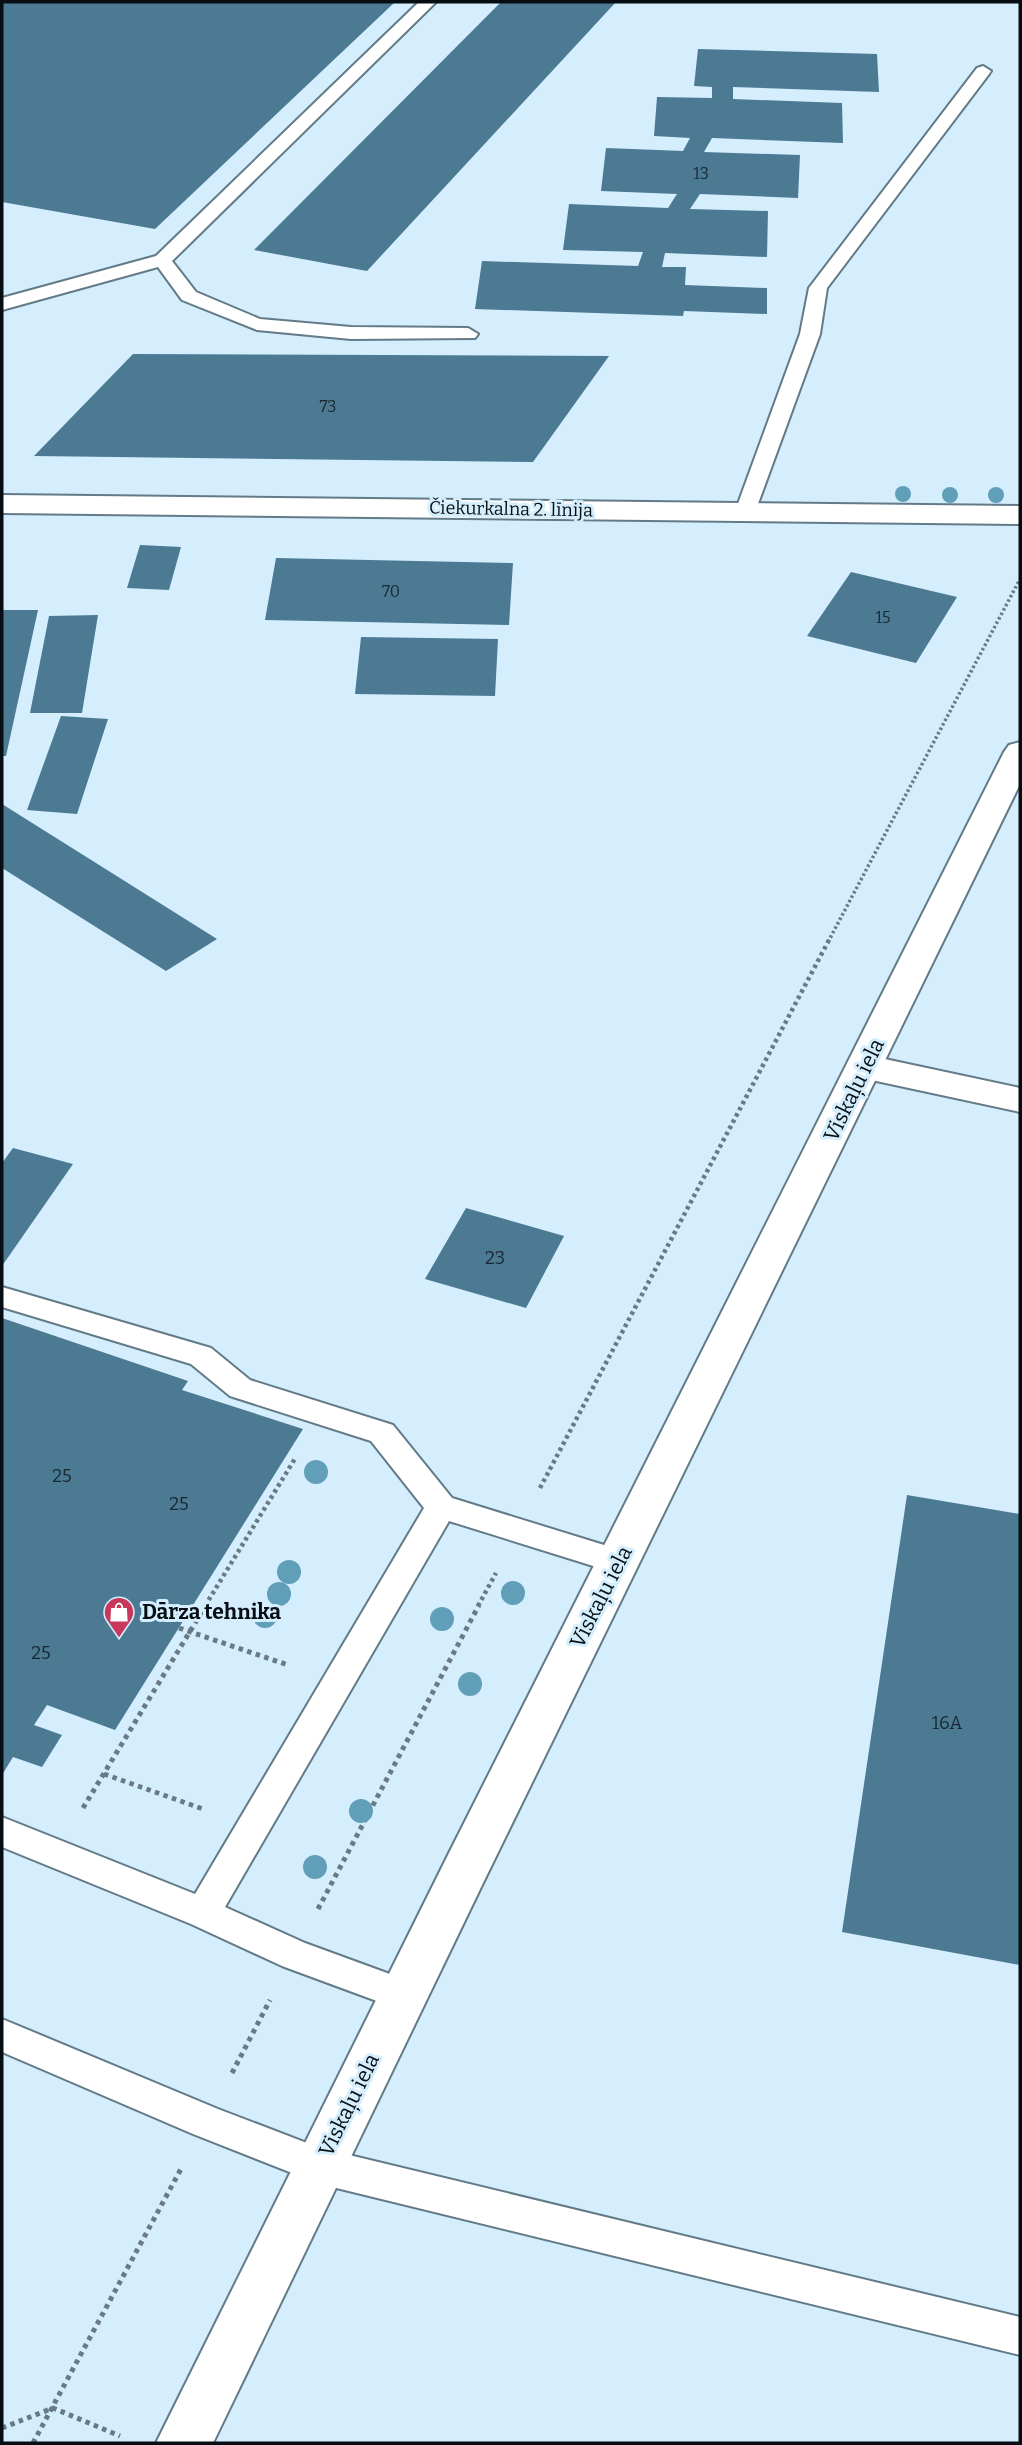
<svg xmlns="http://www.w3.org/2000/svg" width="1022" height="2445" font-family="Bitter,serif">
<style>
.building{fill:#4c7a93}
.lines{fill:none;stroke-linecap:round;stroke-linejoin:round}
.service-casing{stroke:#637a87;stroke-width:4}
.minor-casing{stroke:#637a87;stroke-width:4}
.tertiary-casing{stroke:#637a87;stroke-width:4}
.path-far2{stroke:#697a84;stroke-width:3.5;stroke-dasharray:2.5 2.5;stroke-linecap:butt}
.path-far1{stroke:#697a84;stroke-width:4.5;stroke-dasharray:3.5 3.5;stroke-linecap:butt}
.path{stroke:#697a84;stroke-width:5;stroke-dasharray:4.5 4.5;stroke-linecap:butt}
.service{fill:#fff;fill-rule:evenodd}
.minor{fill:#fff;fill-rule:evenodd}
.tertiary{fill:#fff;fill-rule:evenodd}
.tree{fill:#619fb9}
.labels{text-anchor:middle;stroke-width:6;stroke-linejoin:round;paint-order:stroke}
.far-number-label{font-size:16px;fill:#182933}
.far-street-label{font-size:18px;fill:#060e13;stroke:#d4eefd}
.number-label{font-size:18px;fill:#182933}
.street-label{font-size:21px;fill:#060e13;stroke:#d4eefd}
.poi-label{font-size:21px;font-weight:bold;fill:#060e13;stroke:#d4eefd;text-anchor:start}
</style>
<rect width="100%" height="100%" fill="#d4eefd"/>
<!-- building -->
<path class="building" d="M2,2H395L155,229L2,202Z
M501,2H616L367,271L254,250Z
M698,49L877,54L879,92L733,87V99L842,103L843,143L712,138L704,152L800,155L798,198L700,194L690,209L768,211L767,257L665,253L662,267H686L685,285L767,288V314L684,311L683,316L475,309L482,261L638,266L643,252L563,250L569,204L668,208L677,194L601,191L606,148L683,151L690,138L654,136L657,97L712,98V87L694,86Z
M133,354L609,356L533,462L34,456Z
M140,545L181,547L169,590L127,588Z
M276,558L513,563L509,625L265,620Z
M851,572L957,597L916,663L807,636Z
M2,610H38L6,756H2Z
M98,615L82,713H30L49,616Z
M361,637L498,639L495,696L355,694Z
M61,716L108,719L77,814L27,810Z
M2,804L217,939L166,971L2,868Z
M13,1148L73,1164L2,1266V1163Z
M466,1208L564,1236L526,1308L425,1279Z
M2,1318L188,1381L182,1390L303,1429L115,1730L47,1705L34,1725L62,1735L42,1767L13,1757L2,1775Z
M907,1495L1020,1514V1965L842,1932Z"/>
<g class="lines">
<!-- service casing -->
<g class="service-casing">
<path id="service" d="M419,2H436L172,261L196,292L260,319L351,327L468,328L478,334L475,338L351,339L257,330L182,300L158,267L2,310V298L156,256Z
M983,66L991,71L989,74L827,288L820,334L755,512L752,516H738L735,512L800,334L809,288L977,68Z
M2,1287L211,1348L250,1380L393,1425L452,1498L630,1553L635,1562L630,1571L619,1574L449,1521L225,1907L305,1943L417,1984L422,1995L417,2006L404,2011L282,1966L191,1924L2,1847V1817L195,1894L424,1508L371,1441L230,1396L191,1364L2,1307Z
M2,2019L218,2109L320,2148L1020,2317V2355L320,2184L193,2134L2,2052Z"/>
</g>
<!-- minor casing -->
<g class="minor-casing">
<path id="minor" d="M2,495L1020,506V524L2,513Z
M866,1055L1020,1088V1112L853,1076L848,1067L853,1058Z"/>
</g>
<!-- tertiary casing -->
<g class="tertiary-casing">
<path id="tertiary" d="M1020,742V784L483,1883L213,2443H156L449,1853L1004,752L1009,745Z"/>
</g>
<!-- path-far2 -->
<path class="path-far2" d="M828,942L1020,579"/>
<!-- path-far1 -->
<path class="path-far1" d="M540,1488L829,940
M205,1606L296,1457
M478,1606L496,1573"/>
<!-- path -->
<path class="path" d="M179,1628L288,1665
M104,1774L203,1809
M83,1808L206,1605
M318,1909L479,1605
M232,2073L270,2000
M2,2428L53,2408L120,2436
M33,2443L182,2167"/>
<!-- service -->
<use href="#service" class="service"/>
<!-- minor -->
<use href="#minor" class="minor"/>
<!-- tertiary -->
<use href="#tertiary" class="tertiary"/>
</g>
<!-- trees -->
<g class="tree">
<circle cx="903" cy="494" r="8"/>
<circle cx="950" cy="495" r="8"/>
<circle cx="996" cy="495" r="8"/>
<circle cx="316" cy="1472" r="12"/>
<circle cx="289" cy="1572" r="12"/>
<circle cx="513" cy="1593" r="12"/>
<circle cx="279" cy="1594" r="12"/>
<circle cx="265" cy="1616" r="12"/>
<circle cx="442" cy="1619" r="12"/>
<circle cx="470" cy="1684" r="12"/>
<circle cx="361" cy="1811" r="12"/>
<circle cx="315" cy="1867" r="12"/>
</g>
<!-- icons -->
<defs>
<g id="shop-pin" transform="scale(1.575)"><path d="M0 17L-7.5 6A9.5 9.5 0 1 1 7.5 6Z" fill="#c7385b" stroke="#d4eefd"/><path d="M-5-2.5h2.3a2.7 3.5 0 0 1 5.4 0H5L5.5 6h-11ZM-1.5-2.5h3a1.5 2.3 0 0 0-3 0Z" fill="#fff"/></g>
</defs>
<g fill-rule="evenodd">
<use href="#shop-pin" x="119" y="1612"/>
</g>
<g class="labels">
<!-- far-number labels -->
<g class="far-number-label">
<text x="701" y="179">13</text>
<text x="328" y="412">73</text>
<text x="391" y="597">70</text>
<text x="883" y="623">15</text>
</g>
<!-- far-street labels -->
<g class="far-street-label">
<text transform="translate(511 509) rotate(1)" y="6">Čiekurkalna 2. līnija</text>
</g>
<!-- number labels -->
<g class="number-label">
<text x="495" y="1264">23</text>
<text x="62" y="1482">25</text>
<text x="179" y="1510">25</text>
<text x="41" y="1659">25</text>
<text x="947" y="1729">16A</text>
</g>
<!-- street labels -->
<g class="street-label">
<text transform="translate(854 1090) rotate(-64)" y="7">Viskaļu iela</text>
<text transform="translate(601 1597) rotate(-63)" y="7">Viskaļu iela</text>
<text transform="translate(349 2105) rotate(-64)" y="7">Viskaļu iela</text>
</g>
<!-- poi labels -->
<g class="poi-label">
<text x="142" y="1619">Dārza tehnika</text>
</g>
</g>
<!-- border -->
<rect width="1022" height="2445" fill="none" stroke="#060e13" stroke-width="7"/>
</svg>
